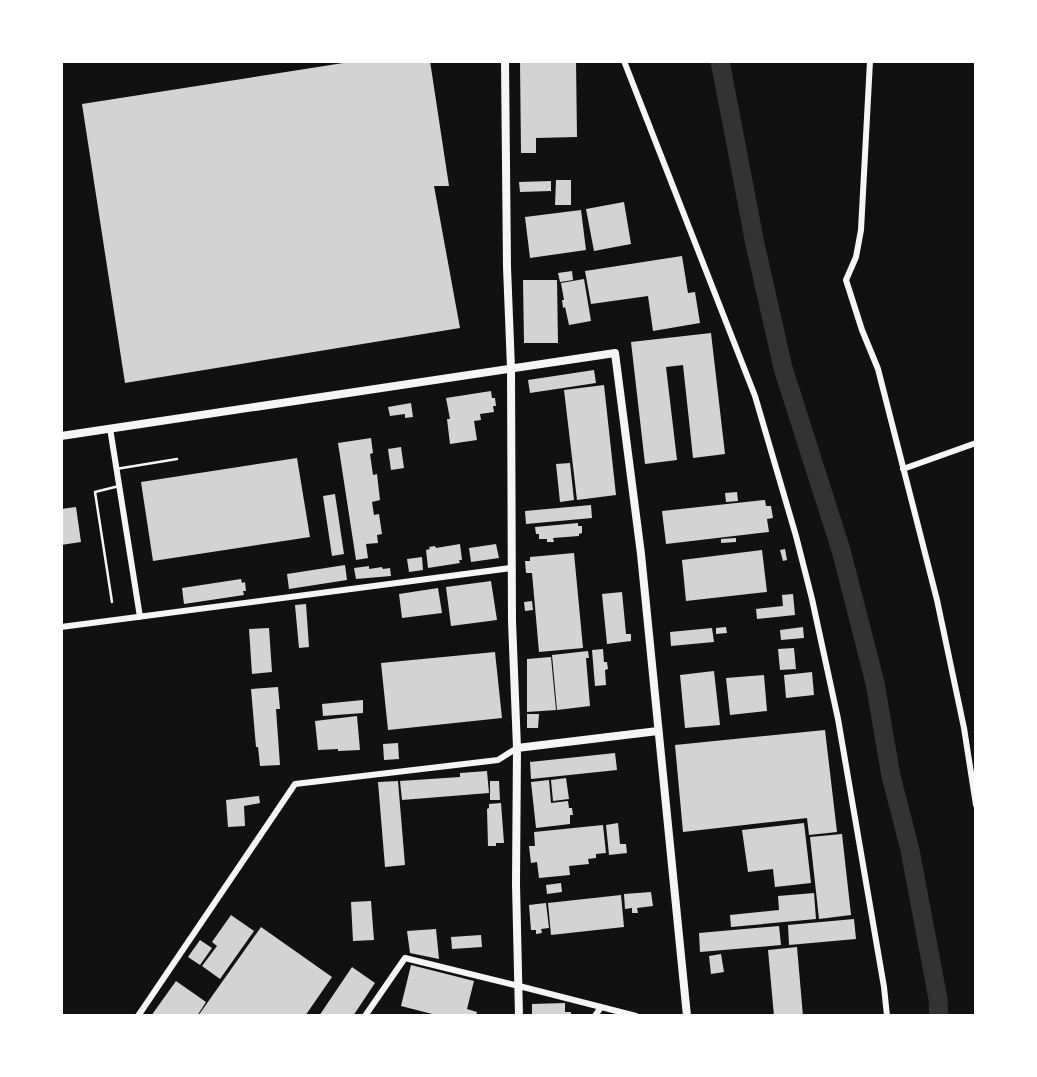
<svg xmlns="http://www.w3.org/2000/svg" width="1037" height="1077" font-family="'Sofia Sans Condensed',sans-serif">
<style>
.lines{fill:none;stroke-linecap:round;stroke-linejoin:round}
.river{stroke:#333;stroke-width:19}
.building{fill:#d3d3d3}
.path{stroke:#f5f5f5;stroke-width:2}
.service{stroke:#f5f5f5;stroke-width:2.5}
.minor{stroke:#f5f5f5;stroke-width:6}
.tertiary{stroke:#f5f5f5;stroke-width:8}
</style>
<rect width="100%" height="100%" fill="#111"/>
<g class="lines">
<!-- river -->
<path class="river" d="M720,61L755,244L783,368L841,550L875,683L891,776L910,850L938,999L939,1016"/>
</g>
<!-- building -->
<path class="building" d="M356,61H430L449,186H434L460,328L125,383L82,104Z
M520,61H576L577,137L536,138V153H521Z
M556,180H571V205H555Z
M551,181V191L520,192L519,182Z
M624,202L631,244L594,251L586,209Z
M581,210L586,250L530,258L525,217Z
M682,256L688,293L695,292L700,323L653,331L648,296L591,304L585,271Z
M572,271L573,280L560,282L558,273Z
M584,279L591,321L569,325L565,307L563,308L562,300H564L561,283Z
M523,280H557L558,343H524Z
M711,333L725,454L693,458L683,365L666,367L677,460L645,464L631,342Z
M594,370L596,383L530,393L528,380Z
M604,385L616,495L577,500L564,390Z
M491,391L492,398H495L496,406H493L494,412L480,414L481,420L474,421L477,440L450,444L447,419H450L446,398Z
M411,403L413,417L405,418V414L390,416L388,407Z
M371,438L373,453L370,454L373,475L377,474L380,500L372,502L374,515L379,514L382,534L377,535L378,543L366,544L368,558L356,560L338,443Z
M401,447L404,468L391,470L388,449Z
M297,458L310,537L153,561L141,482Z
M570,463L574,500L560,502L556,464Z
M737,492L738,501L726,502L725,493Z
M335,494L344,554L332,556L323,496Z
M765,500L766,506H771L773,518L767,519L769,532L666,544L662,511Z
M591,505L592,518L526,524L525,511Z
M76,507L81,542L61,545V509Z
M578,523V526H582V533L579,534V536L553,538L554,542H547V539H539V534H536L535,527Z
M736,538V542L721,543V539Z
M460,544L462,560H459L460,563L428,568L426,550L430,549L429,547L435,546L436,548Z
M496,544L499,558L471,562L469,548Z
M785,549L787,560L783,561L780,550Z
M762,550L767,592L686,601L682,560Z
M574,553L583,648L539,652L532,573H526L525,561H530V557Z
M422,557L423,570L409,572L407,559Z
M345,565L347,580L289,589L287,574Z
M369,566V569L382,567L383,569L390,568L391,576L356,579L354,568Z
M241,579L242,583L245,582L246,591H243L244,595L184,604L182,588Z
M491,581L497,620L451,626L446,587Z
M438,588L442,613L402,618L399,594Z
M622,592L626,634H631V641L607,644L602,594Z
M793,594L795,615L757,619L756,609L783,606L782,595Z
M532,601L533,610L525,611L524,602Z
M306,604L309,647L299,648L295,605Z
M726,627L727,633L716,634V628Z
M803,627L804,638L781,640L780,630Z
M269,628L272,672L252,674L249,629Z
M712,628L714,642L671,646L670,632Z
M794,648L796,669L780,670L778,649Z
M603,649L604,662H607L608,669L605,670L606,685L595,686L592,650Z
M588,651L589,658H586L590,706L557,710L552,655Z
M495,652L502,718L388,730L381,663Z
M551,657L556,710L527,712V659Z
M714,671L720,725L685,728L680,675Z
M812,672L814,695L786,698L784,675Z
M764,675L767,711L730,715L726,678Z
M278,687L280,709H276L280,765L260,766L258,747H256L251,689Z
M363,700V713L323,716L322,704Z
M527,714H539L538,728H527Z
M357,716L360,750L338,751V749L318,750L315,721Z
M825,730L837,832L809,835L807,818L683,832L675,745Z
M398,743L399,759L384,760L383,744Z
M615,753L617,770L531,779L530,762Z
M487,771L489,793L402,800L400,781L460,777V773Z
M566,778L569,799L553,801L551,780Z
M549,780L551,803L568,801L569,808H572L573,815H570V824L536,828L531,782Z
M398,781L405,865L385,867L378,782Z
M490,781H499L500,800H490Z
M259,796L260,803L244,806L245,826L228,827L226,800Z
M501,803L504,843H496V846H488L487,809L489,808V804Z
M618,823L620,844H626L627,853L609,855L606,825Z
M804,823L811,883L775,887L773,869L748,872L742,830Z
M603,825L606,853L596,854V858L588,859L589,864L569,866L570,875L539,878L537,862L531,863L529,846H535L534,832Z
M842,834L851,915L819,919L810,837Z
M561,883L562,892L547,894L546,885Z
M651,892L653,906L637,908L638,913H632V908L625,909L624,894Z
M814,893L816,919L731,927L730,915L779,910L778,896Z
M621,895L624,927L551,935L548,903Z
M371,901L374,940L353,941L351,902Z
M546,903L549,928L541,929L542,933L536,934V930H531L529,905Z
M231,915L254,931L220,979L202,966L217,946L212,942Z
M854,919L856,939L789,945L788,925Z
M779,926L781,945L700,952L699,933Z
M261,927L332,977L305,1016H198Z
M436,929L439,959L410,953L407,931Z
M481,935L482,947L452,949L451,937Z
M200,940L212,948L200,965L188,957Z
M797,947L803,1016H774L768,950Z
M721,954L724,972L711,974L709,956Z
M411,965L474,981L467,1009L477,1012L476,1016H440L401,1006Z
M352,967L375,983L353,1016H319Z
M176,981L206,1002L197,1016H151Z
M565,1003V1012H571V1016H532V1004Z"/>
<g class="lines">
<!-- path -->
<path class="path" d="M974,61L976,66"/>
<!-- service -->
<path class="service" d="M116,469L177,459
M112,602L95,492L119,486"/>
<!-- minor -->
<path class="minor" d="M624,61L755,396L796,536L812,599L838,719L884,987L887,1016
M870,61L861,230L856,257L846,280L862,330L878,369L937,600L964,728L976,805
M110,428L140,617
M903,469L976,443
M61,627L511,568
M138,1016L295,784L498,760L517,748
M365,1016L405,958L519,986L636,1016
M595,1016L601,1007"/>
<!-- tertiary -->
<path class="tertiary" d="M505,61L507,267L511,368L512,621L517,748L516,884L519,1016
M61,436L615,353L641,554L687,1016
M517,748L658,731"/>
</g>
<!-- border -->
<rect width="1037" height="1077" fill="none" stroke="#ffffff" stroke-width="126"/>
</svg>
